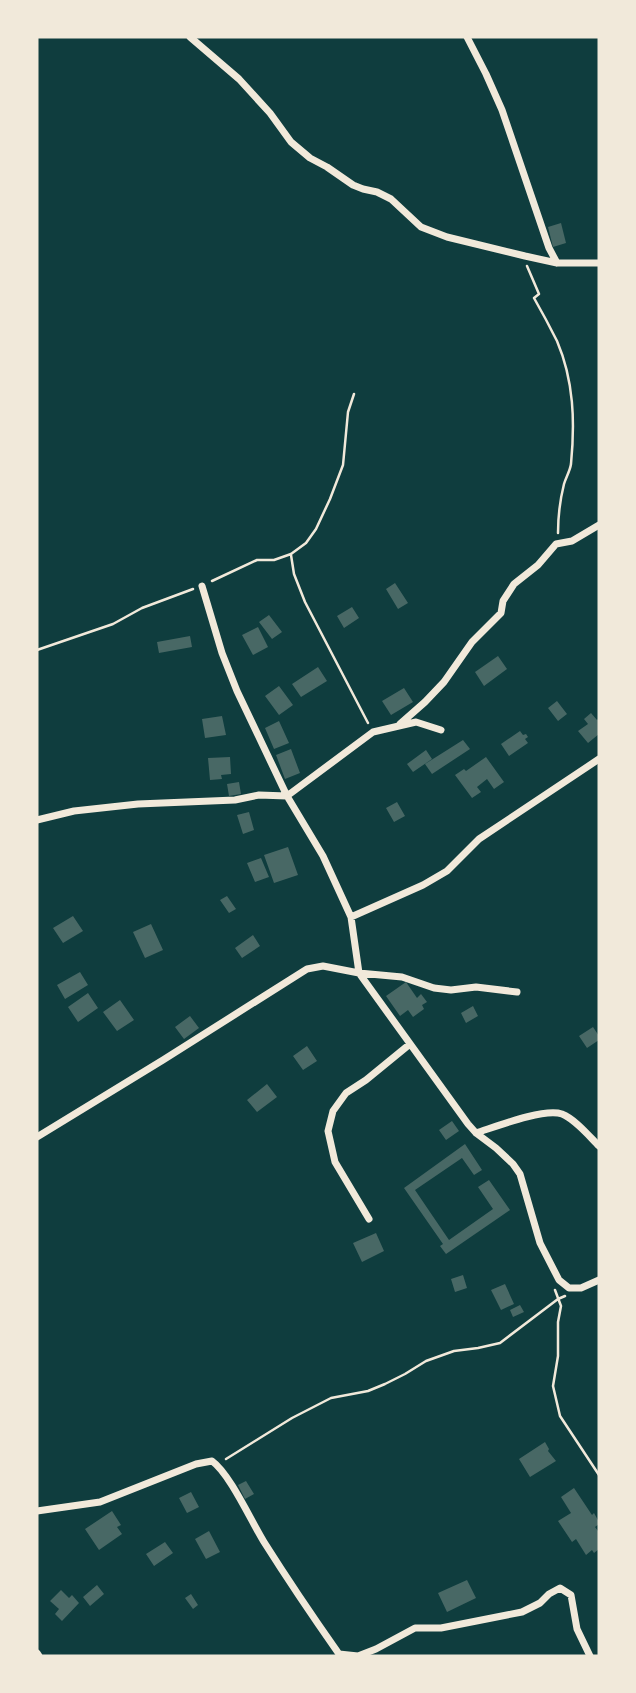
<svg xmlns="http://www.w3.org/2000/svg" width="636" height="1693" font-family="Literata,serif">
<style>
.building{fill:#486865}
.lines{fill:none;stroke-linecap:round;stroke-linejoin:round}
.path{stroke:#f1e9da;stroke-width:2.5}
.minor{stroke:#f1e9da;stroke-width:7}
</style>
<rect width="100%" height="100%" fill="#0f3d3e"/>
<!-- building -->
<path class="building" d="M561,223L566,243L553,247L548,227Z
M395,583L408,603L398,609L386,589Z
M352,607L359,618L344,628L337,616Z
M269,615L282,632L272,639L259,622Z
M258,627L268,647L253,655L242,635Z
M190,636L192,647L159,653L157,642Z
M498,656L507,669L484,686L475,672Z
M318,667L327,681L301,697L292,684Z
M279,686L293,705L279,715L265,696Z
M404,688L413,702L391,715L382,701Z
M557,701L567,714L558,721L548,708Z
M591,713L597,720L599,718V734L588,743L578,731L588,724L584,719Z
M222,716L226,735L205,738L202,719Z
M279,721L289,743L274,749L265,728Z
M520,731L523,735L526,734L528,737L525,739L528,743L509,756L501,744Z
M463,740L470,749L432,774L425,764Z
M291,749L300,773L285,779L276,755Z
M426,750L432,759L413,772L407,764Z
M230,757L231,774L221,775L222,779L210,780L208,758Z
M486,757L504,782L494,789L487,779L477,787L481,792L472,798L455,775L464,769L466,771Z
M239,782L241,794L229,796L227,784Z
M397,802L405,816L394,822L386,808Z
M249,812L254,830L243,834L237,815Z
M288,847L298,875L274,883L264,855Z
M261,858L269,877L255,882L247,863Z
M227,896L236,909L229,913L220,900Z
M73,916L83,931L63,943L53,928Z
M151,924L163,950L145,958L133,932Z
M253,935L260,946L242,958L235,948Z
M80,972L88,985L65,999L57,985Z
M406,982L417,998L421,994L427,1002L422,1005L424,1009L413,1017L408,1010L400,1016L386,996Z
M88,993L98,1008L78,1022L68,1007Z
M120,1000L134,1020L117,1031L103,1012Z
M473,1006L478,1016L466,1023L461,1013Z
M190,1016L199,1028L184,1039L175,1027Z
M593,1027L599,1036V1040L587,1048L579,1036Z
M307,1046L317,1061L303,1070L293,1056Z
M267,1084L277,1097L257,1112L247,1100Z
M452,1121L459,1131L446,1140L439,1130Z
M465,1144L482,1170L474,1175L462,1158L415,1190L449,1240L493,1209L478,1187L489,1180L510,1210L446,1254L440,1246L443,1244L404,1188Z
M376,1233L384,1251L362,1262L353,1243Z
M463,1275L467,1288L455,1292L451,1279Z
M505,1284L514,1304L501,1310L491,1290Z
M520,1305L524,1312L513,1317L510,1310Z
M545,1442L549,1449L548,1451L556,1461L530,1477L519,1459Z
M246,1481L254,1494L245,1499L238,1485Z
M574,1488L592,1515L594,1513L599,1522V1524L595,1527L598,1531L599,1530V1549L594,1553L592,1550L586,1555L576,1539L572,1542L558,1521L571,1513L561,1497Z
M191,1492L199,1507L187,1513L179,1498Z
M112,1511L121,1525L117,1527L122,1534L99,1550L85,1529Z
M209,1531L220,1552L206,1559L195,1539Z
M165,1542L173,1553L154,1566L146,1554Z
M467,1580L476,1598L447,1612L438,1593Z
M97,1585L104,1594L90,1606L83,1597Z
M61,1590L69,1598L72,1595L79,1603L62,1621L55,1614L59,1609L50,1601Z
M191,1594L198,1605L193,1609L185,1598Z"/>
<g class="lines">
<!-- path -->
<path class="path" d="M527,266L539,294L534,298C542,312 550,327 557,341C574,381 575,422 571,464C570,471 566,477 564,484C560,500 558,516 558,533
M291,555L294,574L305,602L368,723
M212,581L257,560H274L291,554L306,543L316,529L330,499L343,465L348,412L354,394
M37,650L113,624L142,608L193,589
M555,1290L561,1306L558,1322V1356L553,1386L560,1416L599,1475
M226,1459L292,1418L331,1398L368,1391L385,1384L405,1374L426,1361L454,1351L478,1348L500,1343L558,1299L565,1296"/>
<!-- minor -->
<path class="minor" d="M190,37L239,79L270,113L291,142L310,158L327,167L353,185L363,189L377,192L391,199L421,227L447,237L525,256L557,263H599
M467,37L486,74L502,110L549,248L557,263
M202,586L222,653L237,691L287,796L373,732L416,722L441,730
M400,724L425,702L444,682L472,642L501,613L503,601L514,584L538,565L556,544L572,541L599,525
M37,820L74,811L138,804L235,800L259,795L287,796L323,856L351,917L359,973L468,1124L476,1133L496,1148L513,1164L520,1174L540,1243L559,1280L569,1288H581L599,1280
M351,917L423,885L447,871L479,839L599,759
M476,1133C495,1127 543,1108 562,1114C575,1119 589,1136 599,1146
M37,1137L163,1060L307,969L323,966L359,973L402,977L434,988L451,990L476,987L517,992
M369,1219L335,1162L328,1131L333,1111L346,1093L366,1080L410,1044
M37,1511L100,1502L196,1464L212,1461C230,1474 251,1521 264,1542C288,1580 313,1617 339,1654L358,1656L376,1649L415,1628H441L522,1612L540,1603L549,1594L560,1588L571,1595L577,1629L590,1656
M37,1653L39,1656"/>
</g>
<!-- border -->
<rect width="636" height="1693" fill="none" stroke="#f1e9da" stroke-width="77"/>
</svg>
